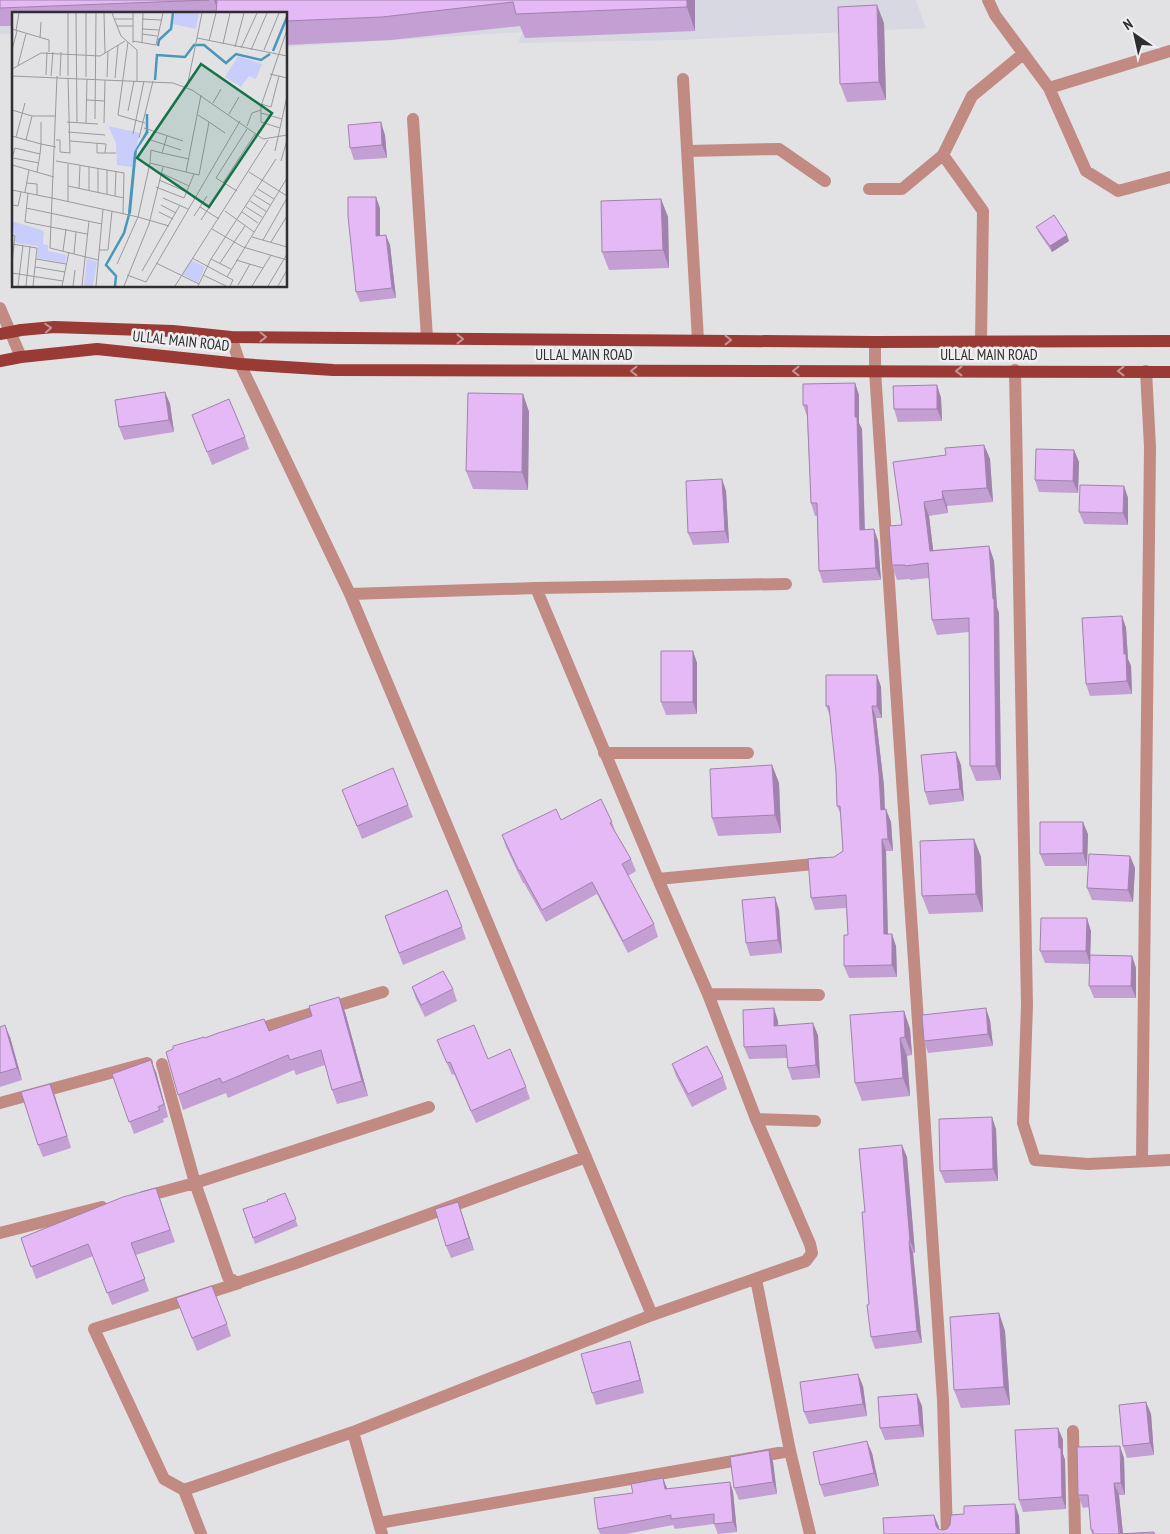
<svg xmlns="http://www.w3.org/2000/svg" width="1170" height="1534" font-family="'PT Sans Narrow',sans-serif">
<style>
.built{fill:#d7d8e2}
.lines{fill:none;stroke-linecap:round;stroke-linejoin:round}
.minor{stroke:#c18a83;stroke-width:12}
.major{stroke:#9a3a34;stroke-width:12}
.wall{fill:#c49fd3}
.shaded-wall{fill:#a082ac}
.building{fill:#e4b9f5;stroke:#a082ac}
.oneway{stroke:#c49493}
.labels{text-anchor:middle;stroke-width:5;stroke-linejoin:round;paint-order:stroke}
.street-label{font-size:15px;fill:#2e2e30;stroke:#efeff2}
.inset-river{fill:none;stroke:#4997bb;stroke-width:2.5}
.inset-road{fill:none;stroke:#9a9a9d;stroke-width:1}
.view{fill:#157349;fill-opacity:0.15;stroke:#157349;stroke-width:2.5}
.inset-edge{fill:none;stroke:#2e2e30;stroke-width:2.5}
</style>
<rect width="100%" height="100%" fill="#e2e2e5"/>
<!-- built -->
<path class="built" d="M0,0H916L926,28L679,40L518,43L523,32L286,47V14H14V34H0Z"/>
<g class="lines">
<!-- minor -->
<path class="minor" d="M988,0L995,15L1049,88L1086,171L1118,191L1170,177
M683,79L698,340
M1049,88L1170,51
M413,119L427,338
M687,151L779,149L825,181
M869,189H902L943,155
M0,308L21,357
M981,341L983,211L943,155L972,96L1023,54
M875,342V371L943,1400L947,1534
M1015,370L1027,1005L1023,1123L1035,1160L1088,1164L1170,1160
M536,588L786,584
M350,594L536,588L658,879L708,994L756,1119L810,1244L812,1253L806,1261L652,1315
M604,753H748
M658,879L824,863
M708,994L819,995
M252,1031L383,992
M162,1064L195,1183L228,1277L237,1283L293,1264L586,1157
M0,1103L147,1063
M756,1119L815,1121
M1142,1161L1150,447L1146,371
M143,1197L195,1183L429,1107
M0,1233L102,1207
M756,1279L790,1451L810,1534
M1073,1431L1075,1534
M353,1432L382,1534
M184,1490L164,1479L94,1329L239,1283
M379,1523L790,1451
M201,1534L184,1490L353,1432L652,1315L350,594L240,364L231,337"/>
<!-- major -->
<path class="major" d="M0,334L21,330L54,327L173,331L231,337L875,342L1170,341
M0,361L21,357L97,349L240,364L333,370L1170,372"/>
</g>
<!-- wall -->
<path class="wall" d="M0,0H695V31L525,38L520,26L391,40L286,45V14H14V26H0Z
M884,23L886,100L847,102L840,84Z
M385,135L387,158L354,160L350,148Z
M661,199L668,217L669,268L609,270L602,252Z
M380,208V235L390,245L396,298L360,302L356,292Z
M1036,227L1069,241L1052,252L1039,233Z
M855,383L859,395V423L862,429L865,530L874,529L878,541L881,580L823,583L819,571L817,516H815L811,503L807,416L803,405Z
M937,385L941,398L942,421L898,422L894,409Z
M165,392L170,404L174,432L124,440L119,427Z
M523,394L529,412L528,490L473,489L466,471Z
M192,415L245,437L249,449L212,465Z
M984,445L990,459L993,502L947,506L948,513L929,516L933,550L989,546L994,561L997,607L999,613L1001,780L976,781L970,766L969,632L937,635L932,620L929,578L910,580V579L897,580L892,565L902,525L946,455Z
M1074,450L1079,462L1078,493L1039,492L1035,480Z
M722,479L726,491L729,543L693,545L688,533Z
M1124,486L1128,498V525L1084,524L1079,512Z
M1122,616L1126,628L1128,659L1131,666L1132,694L1090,696L1086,684Z
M693,651L697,663V714L666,715L661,702Z
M877,675L881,687L882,718H876L884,786L885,809L891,822L893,851H886L888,934L896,946L897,977L849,978L844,966L848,935L846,908L815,910L811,898L834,857L843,851L841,815L837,806L836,772L830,716L826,706Z
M772,765L779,783L781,833L718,836L712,818Z
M961,765L964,801L929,805L925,792Z
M342,790L408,805L413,817L362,839Z
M561,820L612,822L616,834L631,859L636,871L628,876L654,924L658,937L628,953L597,894L546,922L524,883H523L506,847L502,835Z
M1088,834L1087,866H1045L1040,854Z
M974,839L981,857L983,912L929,914L922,896Z
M1130,856L1135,868L1133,902L1092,900L1087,888Z
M779,910L782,953L750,956L746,943Z
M462,927L466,939L403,965L389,928Z
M1091,931L1090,955L1132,956L1136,968V998H1094L1089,986L1090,964L1045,963L1040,951Z
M412,987L453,989L457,1001L425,1017L416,999Z
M904,1011L910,1029L912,1055L907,1056L910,1096L862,1101L855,1083Z
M345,1012L368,1096L337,1104L332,1090L325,1065L296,1075L294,1070L228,1098L226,1093L183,1110L178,1095L173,1049L205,1038L269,1031Z
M990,1020L993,1046L928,1053L924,1041Z
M778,1021V1026L818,1035L820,1078L792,1080L788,1068L787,1058L749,1059L744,1047Z
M0,1027L10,1037L22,1080L0,1087Z
M437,1040L526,1087L530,1099L476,1123L454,1074L452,1075Z
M672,1064L723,1077L727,1089L692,1107L676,1076Z
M156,1072L168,1117L163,1119L164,1122L134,1134L112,1074Z
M50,1084L71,1148L43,1157L38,1145Z
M996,1129L998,1181L945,1183L940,1171Z
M907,1157L915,1253H913L922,1343L875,1349L871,1337L865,1212Z
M156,1188L175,1242L136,1255L149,1291L112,1305L93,1256L36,1279L21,1238Z
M285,1193L298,1226L255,1244L243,1209L268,1201Z
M458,1202L474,1250L451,1258L446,1246Z
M176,1298L227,1324L231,1336L197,1351Z
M999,1313L1005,1331L1010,1405L961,1408L954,1390Z
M634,1354L644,1393L596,1405L592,1393Z
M863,1386L867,1416L809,1424L804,1412Z
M1146,1402L1151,1414L1154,1455L1127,1458L1123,1446Z
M922,1406L924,1437L885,1440L880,1428Z
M1058,1428L1063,1440V1454L1065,1460L1066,1509L1023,1512L1019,1500Z
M769,1450L773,1462L777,1494L739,1500L734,1488Z
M872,1453L879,1486L824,1497L820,1485Z
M1124,1458L1125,1495H1119L1123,1534L1154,1532L1155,1534H1092L1091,1530L1089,1507L1083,1508L1078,1495Z
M730,1482L733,1492L737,1532L718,1534L714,1524L675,1529L673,1525L626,1534H600L598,1529L633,1493L667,1488V1489Z"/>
<!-- shaded-wall -->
<path class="shaded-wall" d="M214,0H219V14Z
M687,0H695V31L687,7Z
M877,5L884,23L886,100L879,82Z
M381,122L385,135L387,158L382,145Z
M376,197L380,208V246L376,236Z
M661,199L668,217L669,268L663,250Z
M386,235L390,245L396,298L392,288Z
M1067,235L1069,241L1052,252L1050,246Z
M855,383L859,395V423L862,429L865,542L860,530L855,417Z
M937,385L941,398L942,421L937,409Z
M165,392L170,404L174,432L169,420Z
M523,394L529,412L528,490L522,472Z
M984,445L990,459L993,502L987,488Z
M1074,450L1079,462L1078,493L1073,481Z
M722,479L726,491L729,543L725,531Z
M1124,486L1128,498V525L1123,513Z
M942,491L947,506L948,513L943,499Z
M924,502L929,516L935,565L930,551Z
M874,529L878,541L881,580L876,568Z
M989,546L994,561L997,607L999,613L1001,780L996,766L993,599Z
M1122,616L1126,628L1128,659L1131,666L1132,694L1127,681L1124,654Z
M693,651L697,663V714L693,702Z
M877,675L881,687L882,718L877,706Z
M872,706L876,718L884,786L885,822L881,810Z
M956,752L961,765L964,801L960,789Z
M772,765L779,783L781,833L775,815Z
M886,809L891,822L893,851L888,839Z
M1083,822L1088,834L1087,866L1083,853Z
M882,839L886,851L888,946L884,934Z
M974,839L981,857L983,912L976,894Z
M1130,856L1135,868L1133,902L1128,890Z
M775,897L779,910L782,953L778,940Z
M1087,918L1091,931L1090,964L1086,951Z
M892,934L896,946L897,977L892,965Z
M1132,956L1136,968V998L1131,986Z
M339,997L345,1012L368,1096L362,1081Z
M774,1008L778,1021L779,1038L774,1026Z
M986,1008L990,1020L993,1046L988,1034Z
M904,1011L910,1029L912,1055L905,1037Z
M813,1023L818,1035L820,1078L816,1065Z
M5,1025L10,1037L22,1080L17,1068Z
M900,1038L907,1056L910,1096L903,1078Z
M151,1060L156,1072L168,1117L164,1104Z
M50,1084L55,1096L71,1148L67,1136Z
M992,1117L996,1129L998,1181L993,1169Z
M902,1145L907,1157L915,1253L910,1241Z
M458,1202L474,1250L469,1238Z
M909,1241L913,1253L922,1343L917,1331Z
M999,1313L1005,1331L1010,1405L1004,1387Z
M630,1341L634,1354L644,1393L640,1380Z
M858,1374L863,1386L867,1416L863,1404Z
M917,1394L922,1406L924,1437L920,1425Z
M1146,1402L1151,1414L1154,1455L1150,1443Z
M1058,1428L1063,1440V1454L1065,1460L1066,1509L1062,1497Z
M867,1441L872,1453L879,1486L874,1473Z
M1120,1446L1124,1458L1125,1495L1121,1483Z
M769,1450L773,1462L777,1494L773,1482Z
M663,1478L667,1488L669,1499L665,1489Z
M730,1482L733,1492L737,1532L733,1522Z
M1114,1483L1119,1495L1123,1534H1120Z
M1015,1504L1019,1516L1020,1534H1016Z
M934,1515L939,1527V1534L936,1526Z"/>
<!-- building -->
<path class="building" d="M0,0H209L0,8Z
M217,0H687V7L516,14L513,2L382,17L286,21V14H216Z
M877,5L879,82L840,84L838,7Z
M381,122L382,145L350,148L348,125Z
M348,197H376V236L386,235L392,288L356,292L348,216Z
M661,199L663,250L602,252L601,201Z
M1054,215L1067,235L1050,246L1036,227Z
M855,383V417H857L860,530L874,529L876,568L819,571L817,503H811L807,405H803V384Z
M937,385V409H894L893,386Z
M165,392L169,420L119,427L115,400Z
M468,393L523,394L522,472L466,471Z
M229,399L245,437L207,452L192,415Z
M984,445L987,488L942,491L943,499L924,502L930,551L989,546L993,599H994L996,766H970L969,618L932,620L928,563L905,566V565H892L889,526L902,525L893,462L946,455L945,448Z
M1036,449L1074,450L1073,481L1035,480Z
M722,479L725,531L688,533L686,481Z
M1080,485L1124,486L1123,513L1079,512Z
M1122,616L1124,654H1126L1127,681L1086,684L1082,618Z
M661,651H693V702H661Z
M826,675H877V706H872L879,774L881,810L886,809L888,839H882L884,934H892V965L844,966V935H848L846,895L811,898L808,859L834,857L843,851L840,806H837L836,772L829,706H826Z
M956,752L960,789L925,792L921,755Z
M772,765L775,815L712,818L710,769Z
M393,768L408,805L357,826L342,790Z
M601,799L612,822L610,823L631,859L622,864L654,924L623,941L592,882L542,910L520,870L519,871L502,835L556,809L561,820Z
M1040,822H1083V853L1040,854Z
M974,839L976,894L922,896L920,841Z
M1089,854L1130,856L1128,890L1087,888Z
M447,890L462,927L399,953L385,916Z
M775,897L778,940L746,943L742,900Z
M1041,918H1087L1086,951H1040Z
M1090,955L1132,956L1131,986H1089Z
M443,971L453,989L421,1005L412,987Z
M339,997L362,1081L332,1090L321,1050L290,1060L288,1055L222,1083L220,1078L178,1095L166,1052L173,1049V1046L204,1037L205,1038L218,1033L264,1019L269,1031L312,1016L309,1006Z
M774,1008V1026L813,1023L816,1065L788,1068L786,1045L744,1047L743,1010Z
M986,1008L988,1034L924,1041L922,1015Z
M904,1011L905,1037L900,1038L903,1078L855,1083L850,1015Z
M5,1025L17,1068L0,1073V1027Z
M474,1025L488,1059L510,1049L526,1087L471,1111L450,1062L447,1063L437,1040Z
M707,1046L723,1077L688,1094L672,1064Z
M151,1060L164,1104L158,1107L160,1110L129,1122L112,1074Z
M50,1084L67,1136L38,1145L21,1092Z
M992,1117L993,1169L940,1171L939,1119Z
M902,1145L910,1241H909L917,1331L871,1337L867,1305L869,1304L862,1212H865L859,1149Z
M156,1188L170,1230L131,1243L145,1279L107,1293L88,1244L31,1267L21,1238L123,1197Z
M285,1193L296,1219L253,1238L243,1209L268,1201L267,1200Z
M458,1202L469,1238L446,1246L435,1209Z
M212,1286L227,1324L192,1338L176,1298Z
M999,1313L1004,1387L954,1390L950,1317Z
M630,1341L640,1380L592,1393L581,1354Z
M858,1374L863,1404L804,1412L800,1382Z
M917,1394L920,1425L880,1428L878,1397Z
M1146,1402L1150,1443L1123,1446L1119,1405Z
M1058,1428L1059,1448H1061L1062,1497L1019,1500L1015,1430Z
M867,1441L874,1473L820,1485L813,1452Z
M1120,1446L1121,1483H1114L1119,1534L1154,1532V1534H1093V1530H1091L1088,1495H1078L1077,1447Z
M769,1450L773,1482L734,1488L730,1457Z
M663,1478L665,1489L730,1482L733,1522L714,1524V1514L671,1519V1515L598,1529L594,1498L633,1493L631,1484Z
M1015,1504L1016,1534H884L883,1518L934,1515L936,1526L938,1529L943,1530L947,1529L950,1525L951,1515L964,1514V1506Z"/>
<!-- one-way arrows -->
<defs><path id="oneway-chevron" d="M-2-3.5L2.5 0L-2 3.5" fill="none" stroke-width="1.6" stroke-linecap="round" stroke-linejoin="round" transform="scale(1.25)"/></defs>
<g class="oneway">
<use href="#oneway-chevron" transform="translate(48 328) rotate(-4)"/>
<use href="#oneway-chevron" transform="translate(263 337) rotate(1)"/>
<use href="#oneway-chevron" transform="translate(460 339)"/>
<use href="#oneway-chevron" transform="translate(728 340)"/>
<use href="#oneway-chevron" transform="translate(634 371) rotate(-180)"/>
<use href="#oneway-chevron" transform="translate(796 371) rotate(-180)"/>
<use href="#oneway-chevron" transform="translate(959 371) rotate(180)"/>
<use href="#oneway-chevron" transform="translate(1121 371) rotate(-180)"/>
</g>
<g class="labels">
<!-- street labels -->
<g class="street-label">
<text transform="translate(181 341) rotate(6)" y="5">ULLAL MAIN ROAD</text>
<text x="584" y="360">ULLAL MAIN ROAD</text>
<text x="989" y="360">ULLAL MAIN ROAD</text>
</g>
</g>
<!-- overview -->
<g transform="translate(12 12)">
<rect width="275" height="275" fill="#e2e2e5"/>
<path d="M163,1H187L184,17L161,12ZM226,44L250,52L244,67L237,64L229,75L213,65ZM96,114L128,121L120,155L105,153L104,131ZM0,209L32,219L31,232L36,233V239L55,243L53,251L25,246L26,234L4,231ZM75,247L85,250L81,274H72ZM179,248L193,255L186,271L170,262Z" fill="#c8cdfc"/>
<path d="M134,119L137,120L125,138L119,201L116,200L122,140Z" fill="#4997bb"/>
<path class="inset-river" d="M146,34L147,28L159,17L161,1M261,39L275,5M143,68L145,43L173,45L182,33H192L214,51L224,42L249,48L258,42M135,121V102M103,274L104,264L94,253L112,221L118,199"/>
<path class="inset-road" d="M56,1V64M64,1L65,110M74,1V65M92,1L93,41M100,1L109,24L125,38V69M121,1V31M103,7H121M130,7L149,8M105,14H121M0,17L37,28V40M130,17L147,18M4,19L7,1M130,22L145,24M28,26L29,10M185,26L275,44M121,29L144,33L151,1M197,29L204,1M116,30L106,103L133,111M130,30L131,1M211,32L218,1M223,35L232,1M229,36L245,1M0,38L5,19M239,38L255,1M252,38L267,1M6,53L14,22M0,57L29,41L88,44L113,29M258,62L275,66M34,63L35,40M0,64L161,71L180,78L251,127L275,123M39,64L41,40M45,64L40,186L126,205L138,151L174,160L189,83M48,64L49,40M95,65L96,39M103,66L106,33M175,75L190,1M75,88L93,89M201,91L209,77M249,92L259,95L267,64M0,98L20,104H44M116,99L122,69M249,101L270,107M217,102L227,85M83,107L84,1M55,110L86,112M197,110L213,121M74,111L75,67M92,111L93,68M235,114L240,101L249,98M132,116L171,129M268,116L249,110V94L275,18M56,120L93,123M121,122L132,69M0,124L29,132V110M155,124L150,141L177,147M4,125L13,91M127,126L141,69M136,127L169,138M14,128L20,104M44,128H48V140L58,141L56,66M58,129L94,132L93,141M85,131V141H104M263,139L275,84M0,146L3,136L28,142L29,132L44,135M1,146L27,151M44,149L112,161L111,202M269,149L275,128M138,151L139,138L150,141M0,153L42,165M86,156V180M95,158V182M25,160L28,142M174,160L187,163L191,142L197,110L186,103M237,160L275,184M149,161L177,174M147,168L175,180M15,171L25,172V183M211,171L243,122M56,174L112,186M144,175L172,186L182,162M67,176L68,154M246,177L262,187M0,178L40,186L38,236L86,248M77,178V155M225,179L204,166L235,117M13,180L17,158M16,181L13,210L75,222M242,183L258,193M103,184L104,159M151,186L176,197M238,189L255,200M56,190V152M0,193L6,194L9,180M149,193L164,201M188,195L207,207M234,195L250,205M14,196L90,212M213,199L242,220M147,200L161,207M230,200L246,211M182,204L195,184M189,208L202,188M200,217L231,235L275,248M0,223L3,224L0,252M240,225L275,235M251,228L275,186M259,230L275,204M0,232L25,236L21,274M87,238H96L100,199M51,239L54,217M62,242L64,220M180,246L221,268L218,274M24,247L54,252M199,247L219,257M224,248L251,256M144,251L187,272M208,251L233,214M105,252L126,205L157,214M23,255L53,260M130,259L168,193M0,261L51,269M115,263L134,270L228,109M191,263L214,274M215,265L275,166M226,273L238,252M6,274L11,233M14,274L18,234M50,274L57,240M61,274L63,258M70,274L77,209M84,274L91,197M112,274L137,212L151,155M163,274L256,128M186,274L199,247L264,147M240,274L259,243M256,274L275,242M266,274L275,258"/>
<path class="view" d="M189,52L260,101L197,195L125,146Z"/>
<rect width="275" height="275" class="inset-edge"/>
</g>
<!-- north arrow -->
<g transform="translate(1135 35) rotate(326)" stroke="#efeff2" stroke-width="4" paint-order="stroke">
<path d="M0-4L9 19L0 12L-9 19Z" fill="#2e2e30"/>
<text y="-8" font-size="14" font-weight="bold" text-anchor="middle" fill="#2e2e30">N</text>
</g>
</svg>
